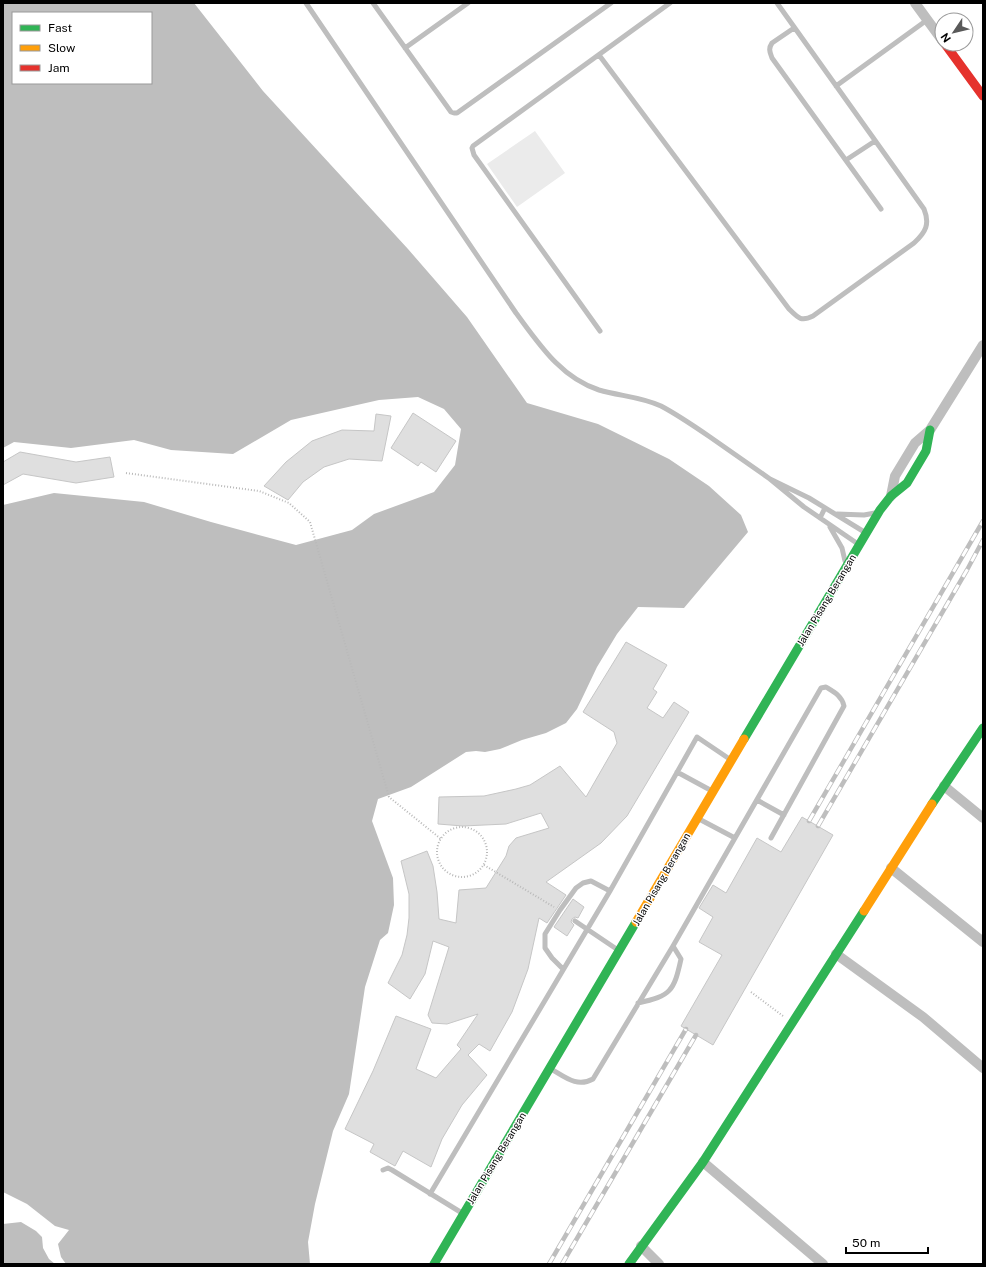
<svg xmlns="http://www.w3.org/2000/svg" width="986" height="1267" font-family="'Public Sans',sans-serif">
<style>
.green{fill:#ebebeb}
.water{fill:#bebebe;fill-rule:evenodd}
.building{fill:#dfdfdf;stroke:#c6c6c6}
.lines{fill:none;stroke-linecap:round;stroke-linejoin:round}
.path{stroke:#b9b9b9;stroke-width:2;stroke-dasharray:1 2;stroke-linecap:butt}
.lane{stroke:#bebebe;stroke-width:5}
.street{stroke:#bebebe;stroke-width:10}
.fast{stroke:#30b455;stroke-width:9}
.slow{stroke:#ff9f0a;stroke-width:9}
.jam{stroke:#e5322d;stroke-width:9}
.rail-casing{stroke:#bebebe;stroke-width:4.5}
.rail{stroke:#fff;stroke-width:3;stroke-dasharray:9;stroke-linecap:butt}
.labels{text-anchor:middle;stroke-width:3;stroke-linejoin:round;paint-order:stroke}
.street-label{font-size:10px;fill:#000;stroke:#fff}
</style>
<rect width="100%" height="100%" fill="#fff"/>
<!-- green -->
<path class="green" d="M535,131L565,173L517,207L487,164Z"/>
<!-- water -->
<path class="water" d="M3,3H194L263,91L408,249L467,317L527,403L598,424L669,459L709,486L741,515L748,532L684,608L638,607L617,634L597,667L577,709L566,723L546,733L522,740L500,749L485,752L476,751L466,752L411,787L378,799L372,821L393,878L394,905L388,933L380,940L365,987L349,1094L333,1131L315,1204L308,1242L310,1264H66L61,1257L58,1244L69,1230L55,1226L27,1204L3,1192V505L54,493L144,502L211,522L296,545L352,530L374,514L434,492L455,465L461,429L444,409L418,397L379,400L291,420L233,454L171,450L134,440L71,448L14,442L3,448ZM13,13H151V83H13Z
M21,1222L36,1231L42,1237L43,1248L49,1259L55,1264H3V1224Z"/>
<!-- building -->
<path class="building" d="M413,413L456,441L436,472L421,462L418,466L391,448Z
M376,414L391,416L382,461L349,459L324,467L303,482L288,500L264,486L286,462L312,441L342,430L374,431Z
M20,452L76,462L110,457L114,477L76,483L23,474L3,485V462Z
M626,642L667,665L653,689L657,692L647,708L663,718L674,702L689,712L627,816L601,843L546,882L566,895L547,923L539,918L528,969L512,1012L490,1051L479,1044L468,1055L487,1075L462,1105L442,1139L431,1167L403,1151L395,1166L370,1152L374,1144L345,1129L373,1071L396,1016L431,1029L416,1069L436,1078L461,1049L457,1045L478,1014L447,1024L432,1023L428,1015L449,947L433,941L425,974L410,999L388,983L402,955L407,935L409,918V894L401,861L427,851L433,866L437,892L439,919L456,923L459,890L486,888L506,856L509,846L516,838L549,828L541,813L506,824L463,826L438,824L439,797L484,796L516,789L530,785L560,766L586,797L617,743L614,732L583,712Z
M802,817L833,835L713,1045L681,1026L722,955L699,942L713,917L699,908L713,885L726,893L757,838L781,852Z
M573,899L584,907L578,918L575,917L572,919L571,922L574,925L567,936L554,927Z"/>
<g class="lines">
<!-- path -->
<path class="path" d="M126,473L259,491L289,503L310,522L389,797L441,839
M437 852a25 25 0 1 1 50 0a25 25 0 1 1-50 0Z
M484,865L554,907
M751,992L783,1016"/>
<!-- lane -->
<path class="lane" d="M306,3L516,313C539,344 561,378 599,390C620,396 642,397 661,406C678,415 694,426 710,437C730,451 750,465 770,479
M373,3L451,112L454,113H457L611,3
M794,28L772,43C768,49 770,52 772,58L881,209
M405,48L468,3
M599,55L789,309C798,318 801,322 813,316L914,243C926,232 930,224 924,209L777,3
M836,86L927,20
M846,160L875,141
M600,331L474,155L472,148L473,146L670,3
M837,514L864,515L875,513
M820,518L825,508
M830,527L842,548L845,561
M858,544L804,507L770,479L809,498L866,533
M677,772L712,791
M757,800L784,815
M699,819L735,838
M575,921L618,950
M563,969L552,958L545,948V934L560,910L576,888L583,883L591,881L610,891
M638,1003C671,996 674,991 681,959L673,946
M551,1069C565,1077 577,1088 593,1079L673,946L821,688L826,687C834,692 842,696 844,706L771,838
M383,1170L388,1168L392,1170L462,1213
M430,1194L610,891L697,737L731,760"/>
<!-- street -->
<path class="street" d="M915,3L942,40
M891,496L895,476L915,443L930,430L983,345
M944,786L983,818
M891,868L983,942
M836,954L923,1017L983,1068
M703,1162L823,1264
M641,1246L659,1264"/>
<!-- fast -->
<path class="fast" d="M744,739L880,510L891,496L907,483L926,451L930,430
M932,804L983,728
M434,1264L636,922
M629,1264L703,1162L864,911"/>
<!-- slow -->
<path class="slow" d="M864,911L932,804
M636,922L744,739"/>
<!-- jam -->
<path class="jam" d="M945,44L983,96"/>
<!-- rail casing -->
<g class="rail-casing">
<path id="rail" d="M809,821L983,521
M818,826L967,570L983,540
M549,1264L686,1029
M562,1264L696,1035"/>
</g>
<!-- rail -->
<use href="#rail" class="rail"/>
</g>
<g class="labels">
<!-- street labels -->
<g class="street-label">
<text transform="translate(826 600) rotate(-59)" y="4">Jalan Pisang Berangan</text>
<text transform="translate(661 879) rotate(-60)" y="4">Jalan Pisang Berangan</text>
<text transform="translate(496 1158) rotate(-59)" y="4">Jalan Pisang Berangan</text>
</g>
</g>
<!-- border -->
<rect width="986" height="1267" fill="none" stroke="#000000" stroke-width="8"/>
<!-- legend -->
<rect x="12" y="12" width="140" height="72" fill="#ffffff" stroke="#999999"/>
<rect x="20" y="25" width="20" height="6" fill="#30b455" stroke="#999999"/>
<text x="48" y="32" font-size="12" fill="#000000">Fast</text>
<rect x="20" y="45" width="20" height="6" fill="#ff9f0a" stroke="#999999"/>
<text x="48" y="52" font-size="12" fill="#000000">Slow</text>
<rect x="20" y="65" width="20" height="6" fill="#e5322d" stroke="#999999"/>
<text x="48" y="72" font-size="12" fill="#000000">Jam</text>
<!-- north arrow -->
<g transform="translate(954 32) rotate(235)"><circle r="19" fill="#ffffff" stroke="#999999"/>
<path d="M0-3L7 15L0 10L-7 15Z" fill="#595959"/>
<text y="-6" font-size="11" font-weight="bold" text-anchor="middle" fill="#000000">N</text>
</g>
<!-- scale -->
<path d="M846 1247v6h82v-6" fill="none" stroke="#000000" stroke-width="2"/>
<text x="852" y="1247" font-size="12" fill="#000000" stroke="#ffffff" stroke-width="3" paint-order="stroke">50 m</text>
</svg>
